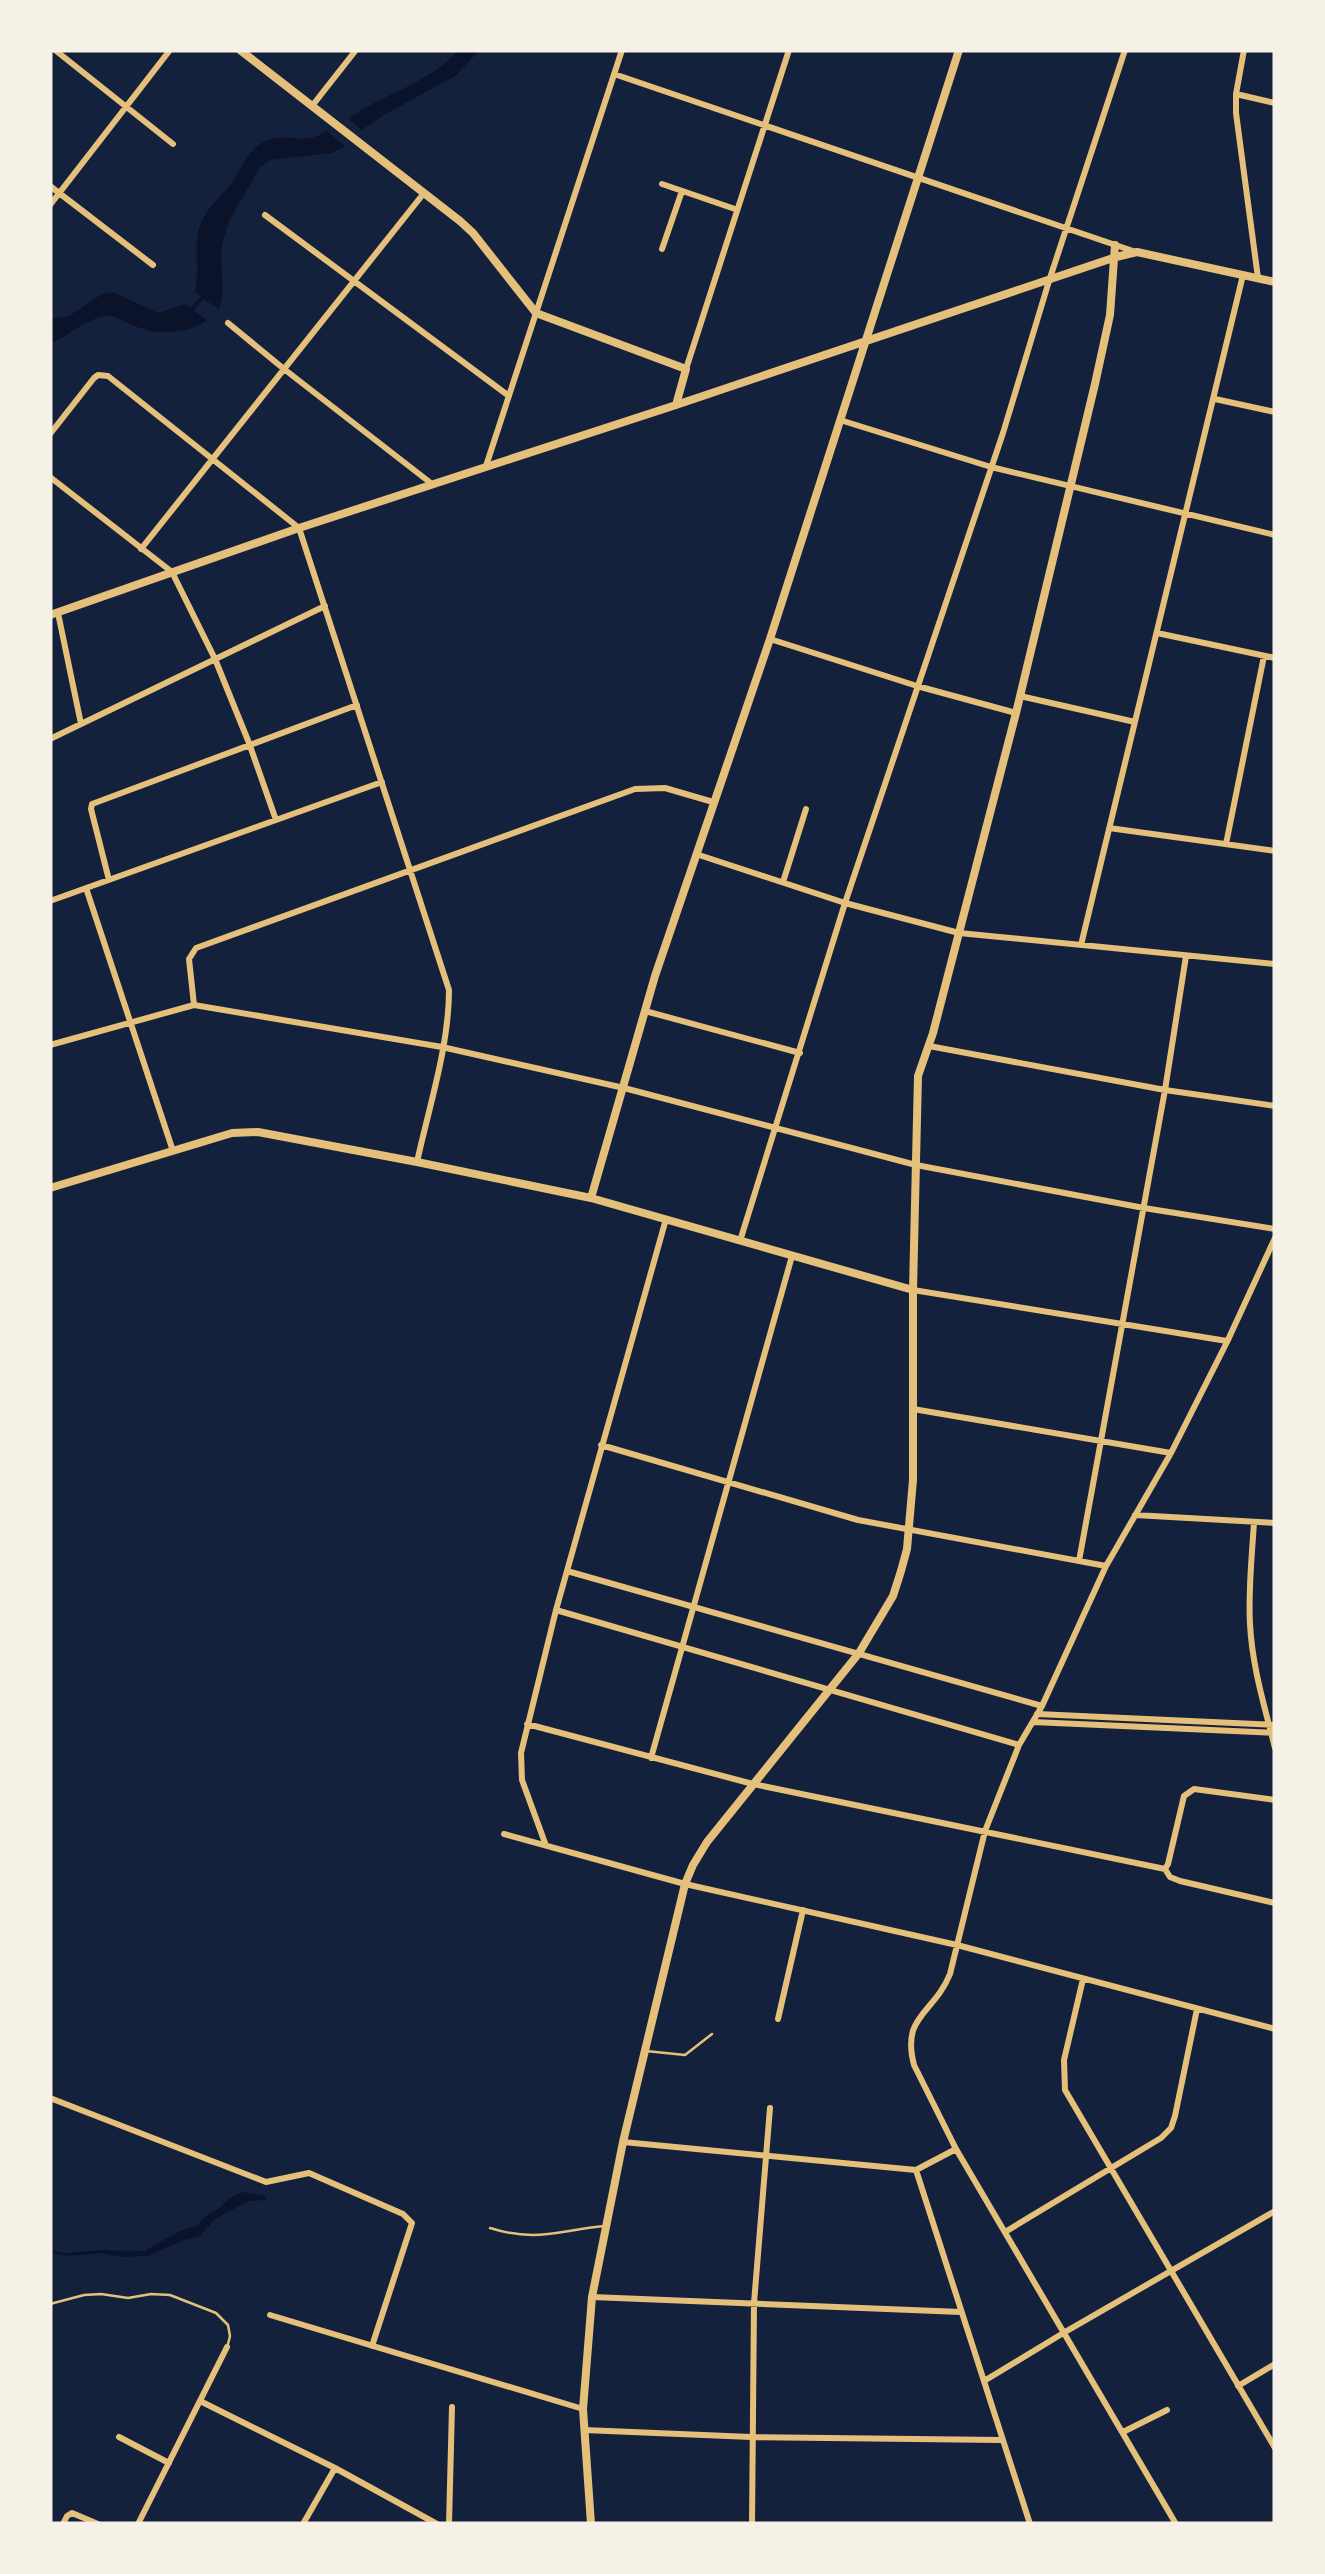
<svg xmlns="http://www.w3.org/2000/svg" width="1325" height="2574" font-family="'Crimson Pro',serif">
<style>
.water{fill:#0b132b}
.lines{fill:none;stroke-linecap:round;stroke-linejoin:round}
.stream{stroke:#0b132b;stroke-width:4}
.service{stroke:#e5c07b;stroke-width:2.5}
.minor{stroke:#e5c07b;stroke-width:6}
.tertiary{stroke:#e5c07b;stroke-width:8}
</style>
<rect width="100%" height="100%" fill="#14213d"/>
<!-- water -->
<path class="water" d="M458,50H480L455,76L382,116L362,130L348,119C383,93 428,85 458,50Z
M326,131L345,146L332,153L270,160L260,167L229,221L224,237L221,253L223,294L219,310L195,292C200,271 194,249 199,229C204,210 220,198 231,184C242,168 247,150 266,141C288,131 304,147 326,131Z
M113,292L158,313L186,304L207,321C182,335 157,336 130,324C123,321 116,316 108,316C88,317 68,336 50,344V319L69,316L102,294Z
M242,2192L267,2196L265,2200L249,2201L215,2219L199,2237L184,2240L148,2256L121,2257L101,2253L69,2256L50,2253V2250L66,2253L104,2250L144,2251L180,2231L196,2226L209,2213L217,2210L230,2198Z"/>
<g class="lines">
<!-- stream -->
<path class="stream" d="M190,311L204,296"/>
<!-- service -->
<path class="service" d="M646,2051L685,2055L712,2034
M490,2228C538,2243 558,2230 605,2226
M50,2304L84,2295L101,2294L128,2298L151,2294L170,2295L216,2313L228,2325L230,2336L228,2344"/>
<!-- minor -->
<path class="minor" d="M55,50L173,144
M1244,50L1236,94V113L1258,278
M614,74L1136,252
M1236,94L1275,103
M312,106L356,50
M662,184L735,209
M50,186L153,265
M50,205L170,50
M265,215L509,396
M662,249L682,191
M228,323L284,369L432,484
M686,369L789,50
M1215,399L1275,412
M840,420L991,467L1275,535
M50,434L94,378L98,375L108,376L299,528L449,990C449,1046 429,1107 417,1162
M486,466L622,50
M50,477L172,572L215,659L249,743L276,820
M141,549L424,193
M58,613L81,724
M1157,633L1275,658
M770,639L917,686L1016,713
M1020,696L1135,722
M50,739L325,606
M1109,828L1275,851
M1226,844L1264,656
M696,854L845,903L959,933L1275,964
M109,880L91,809L92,804L357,705
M783,882L806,809
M86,888L173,1151
M50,901L382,782
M1081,945L1243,275
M194,1005L189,959L196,948L635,789L665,788L713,802
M645,1011L800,1053
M50,1045L194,1005L442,1047L624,1088L916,1165L1144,1208L1275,1229
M929,1046L1165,1090L1275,1106
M740,1241L845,903L1003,433L1049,281L1125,50
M913,1290L1227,1341
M913,1409L1171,1453
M601,1445L858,1520L1106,1566
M1135,1515L1275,1523
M1254,1522C1252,1556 1248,1590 1250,1624C1252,1666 1265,1708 1275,1748
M1079,1561L1165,1090L1186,956
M567,1571L1042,1706
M556,1610L1019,1745
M1037,1714L1275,1725
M1033,1722L1275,1733
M527,1724L753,1784L1165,1869
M651,1758L792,1256
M504,1834L685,1884L957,1945L1275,2029
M545,1843L522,1780L521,1753L556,1610L666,1219
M1165,1869L1168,1864L1184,1796L1194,1789L1275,1800
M1165,1869L1170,1877L1180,1881L1275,1903
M1083,1979L1064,2060L1065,2090L1275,2448
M778,2019L803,1910
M50,2098L266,2182L309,2173L403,2214L412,2223L372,2346
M623,2142L916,2170L956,2149
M916,2170L1030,2524
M1005,2232L1161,2138L1171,2128L1175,2116L1197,2009
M592,2297L961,2312
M270,2315L583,2409
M984,2381L1065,2332L1275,2211
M1238,2386L1275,2364
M200,2401L335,2468L437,2524
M584,2430L751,2437L1001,2440
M1123,2432L1167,2410
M119,2437L169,2463
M63,2524L67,2516L72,2513L98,2524
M138,2524L227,2347
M303,2524L335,2468
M449,2524L452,2407
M752,2524L754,2303L770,2108
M1176,2524L956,2149L914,2065C901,2015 934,2014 950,1974L985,1831L1019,1745L1042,1706L1106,1566L1171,1453L1227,1342L1275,1238"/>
<!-- tertiary -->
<path class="tertiary" d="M240,50L460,221L473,233L536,313L686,369L676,405
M50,615L299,528L676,405L1116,257L1137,252L1275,282
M50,1188L232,1133L258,1132L417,1162L591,1198L913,1290
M591,1198L655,976L770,639L959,50
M591,2524L583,2409L592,2297L623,2142L685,1884L693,1865L707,1842L859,1653L893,1596L901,1571L907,1549L913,1480V1290L918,1076L933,1033L1016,713L1095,384L1110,315L1115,245"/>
</g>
<!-- border -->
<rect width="1325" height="2574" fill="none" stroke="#f6f1e7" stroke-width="105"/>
</svg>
